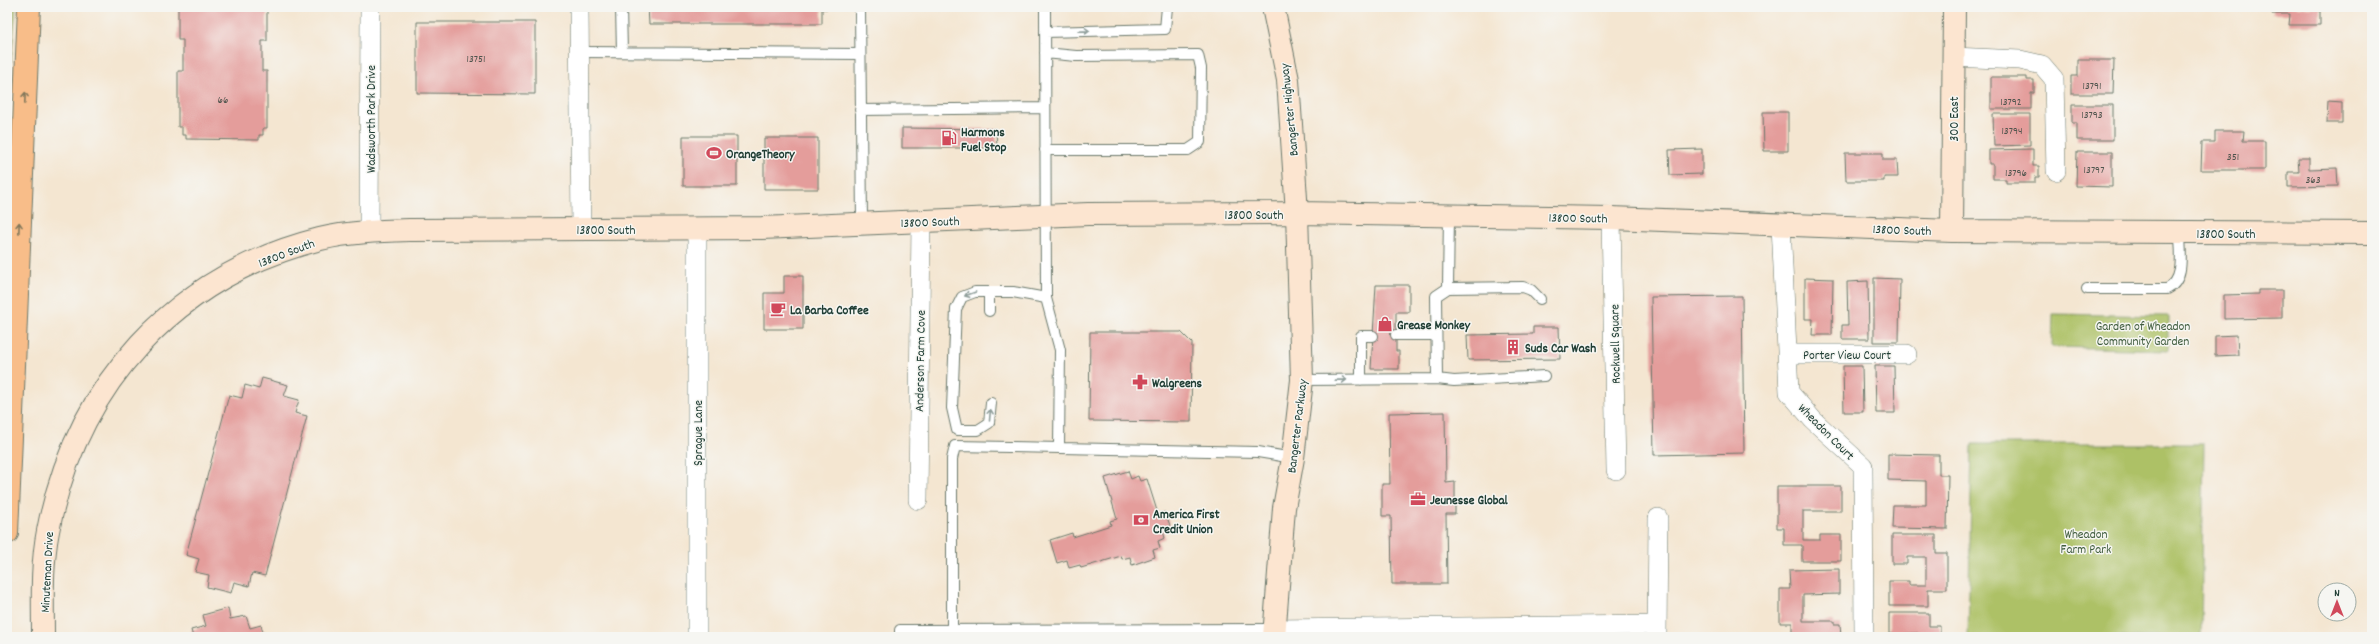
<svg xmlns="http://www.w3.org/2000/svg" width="2379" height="644" font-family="Dekko,sans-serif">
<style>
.green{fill:#adc166;stroke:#667f4d}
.building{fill:#e49d9b}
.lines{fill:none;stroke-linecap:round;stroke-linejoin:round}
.lane-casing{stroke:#6a786b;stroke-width:12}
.street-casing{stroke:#6a786b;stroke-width:20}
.secondary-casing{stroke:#6a786b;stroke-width:24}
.highway-casing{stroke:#6a786b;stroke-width:24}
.lane{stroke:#fff;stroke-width:10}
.street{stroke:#fff;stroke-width:19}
.secondary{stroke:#fce5d0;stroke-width:22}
.highway{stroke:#f8bd89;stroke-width:22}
.oneway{stroke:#8f9e9a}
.oneway2{stroke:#81775a}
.labels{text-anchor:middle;stroke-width:3;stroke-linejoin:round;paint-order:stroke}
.number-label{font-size:11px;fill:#50554e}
.street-label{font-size:13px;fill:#1f3d34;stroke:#f6f6f2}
.poi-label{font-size:13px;font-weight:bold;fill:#1f3d34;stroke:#f6f6f2;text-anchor:start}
.park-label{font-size:13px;fill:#425e40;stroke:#f6f6f2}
</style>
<rect width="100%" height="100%" fill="#f6f6f2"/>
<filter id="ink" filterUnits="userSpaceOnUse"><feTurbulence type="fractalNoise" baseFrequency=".025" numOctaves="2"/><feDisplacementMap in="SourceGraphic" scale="8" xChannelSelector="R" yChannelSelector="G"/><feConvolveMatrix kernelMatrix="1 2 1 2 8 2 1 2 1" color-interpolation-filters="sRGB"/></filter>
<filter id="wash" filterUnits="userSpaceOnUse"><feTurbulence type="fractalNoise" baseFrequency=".012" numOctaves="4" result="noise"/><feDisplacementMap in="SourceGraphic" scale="16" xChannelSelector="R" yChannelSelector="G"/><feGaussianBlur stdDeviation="0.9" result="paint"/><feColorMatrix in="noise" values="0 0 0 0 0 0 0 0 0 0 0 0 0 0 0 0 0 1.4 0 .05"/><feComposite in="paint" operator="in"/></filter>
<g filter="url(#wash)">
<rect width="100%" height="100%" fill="#f4e6d1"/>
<!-- green -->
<path class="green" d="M12,7H16L11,62Z
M2053,314L2168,316V350L2052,347Z
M1972,444H2204L2201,637H1968Z"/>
<g id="blocks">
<!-- building -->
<path class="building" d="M178,7H267V41H262V71H267V128H263V135H259V140L186,139V135H182V127H178V71H183V40H178Z
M648,7H835V9H822V24H649Z
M1135,7H1163V8L1135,9Z
M2272,7H2320V25H2289L2290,14H2272Z
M417,22H535V94L417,93Z
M2078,60H2114L2113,94H2071V76H2078Z
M1991,77H2027V80H2034V93H2031V109H1991Z
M2328,101L2342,102V123H2327Z
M2072,105H2113V140H2077V123H2072Z
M1763,112H1788V151H1764Z
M1993,114H2030V145L1994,146Z
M902,128L996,129L997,148H902Z
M2215,131H2244L2243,141H2265V170H2201L2202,142H2215Z
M683,136H737V186H683Z
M764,138H818V189H764Z
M1702,149V174L1670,175L1669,150Z
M2033,149V166H2039V177H2035V183H2006V179H1993V164H1989V150Z
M2077,152H2112V187L2076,186Z
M1845,153H1883V160H1897L1898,177H1884V181H1846Z
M2298,158H2309V169L2337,168L2338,186L2288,187V172H2299Z
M784,276H803V329H764V293H784Z
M1805,278L1833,279L1832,335H1812L1813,319H1805Z
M1874,278L1900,279L1899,342H1874Z
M1868,281L1869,339H1842V325H1848L1847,282Z
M1376,285H1409V312H1396V351H1399V369H1371Z
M2258,290H2282V318L2224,319V295L2258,294Z
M1742,296L1744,453L1654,455L1651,297Z
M1533,327H1559L1560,359L1468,360L1467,335L1533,334Z
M1090,332H1181L1192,343L1191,422L1089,421Z
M2237,335L2238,355L2215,356V336Z
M1843,366H1862L1863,412H1844Z
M1875,366H1894L1895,413H1876Z
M262,378L288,385L284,396L299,400L295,413L307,416L265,576L252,573L249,586L234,582L231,593L207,587L209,575L195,572L199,559L186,555L229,395L242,398L245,385L259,389Z
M1445,412L1446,483L1455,482V514H1446L1447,584H1392L1391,516H1382V484H1390L1389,413Z
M1888,454L1939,455V475H1948L1947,529L1892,528L1893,505H1926V481L1888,480Z
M1128,471L1131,479L1138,476L1140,481L1147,479L1158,514L1165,512L1171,528L1163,531L1165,538L1158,541L1160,548L1153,550L1155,557L1132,565L1130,557L1122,559L1121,556L1081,568L1080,565L1069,568L1067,560L1057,563L1050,540L1072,533L1073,537L1111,525L1110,521L1117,519L1105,478Z
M1777,486H1841V511H1803V540H1820V535H1841V561H1802V545H1784V528H1777Z
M1892,535H1936V553H1947V589H1928V606H1889V581H1909V585H1926V557H1907V564H1892Z
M1839,569V594L1803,595V621H1834V624H1840L1841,637H1792V623H1780V589H1790L1789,570Z
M228,608L230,619L246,616L250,628L261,625L264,637H193L191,630L206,626L203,615Z
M1889,613H1929V626H1940V637H1919L1918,633L1889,634Z"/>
</g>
</g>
<g filter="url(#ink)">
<use href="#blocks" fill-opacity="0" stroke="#6a786b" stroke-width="1"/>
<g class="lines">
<!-- lane casing -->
<g class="lane-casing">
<path id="lane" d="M621,7L622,52
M860,7L862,224
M1045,7L1046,298L1060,350L1059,448
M1045,32L1165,29L1167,7
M580,52L860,54
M1045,53L1076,56L1198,55L1201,68L1200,142L1188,150H1045
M860,110L1044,108
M1448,288L1523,287L1531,290L1540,299
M2087,289H2167C2186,280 2180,251 2180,233
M989,292H1013L1046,298
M989,311V292H975L962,297L956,309L952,408L957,430H978L989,423L991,403
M1396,335H1436
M1437,379L1436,296L1448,288L1449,214
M1302,380L1437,379L1454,381L1544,376
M1361,380V336H1373
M952,630V459L955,446L1258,452L1293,458
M900,637V630L1274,629"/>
</g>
<!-- street casing -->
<g class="street-casing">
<path id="street" d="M579,7L581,230
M1953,57L2020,60L2042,65L2054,79L2056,171
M1611,218L1616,470
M1781,225L1789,392L1813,420L1863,466L1864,637
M369,232L370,7
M1787,354H1907
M918,500L921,222
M1274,629L1657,625
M697,637V229
M1657,637L1658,518"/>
</g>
<!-- secondary casing -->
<g class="secondary-casing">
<path id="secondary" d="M1273,7L1288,80L1297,213L1302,380L1293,458L1284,508L1274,637
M1952,231L1954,7
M43,637C43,602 41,566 48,531C76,385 174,276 320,239C349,232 380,231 410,230L762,228L1088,214L1297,213L1611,218L1952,231L2372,233"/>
</g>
<!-- highway casing -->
<g class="highway-casing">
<path id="highway" d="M7,533L29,7"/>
</g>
<!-- lane -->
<use href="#lane" class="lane"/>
<!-- street -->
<use href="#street" class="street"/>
<!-- secondary -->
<use href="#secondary" class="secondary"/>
<!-- highway -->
<use href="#highway" class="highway"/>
</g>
<!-- one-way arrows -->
<defs><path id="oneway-shaft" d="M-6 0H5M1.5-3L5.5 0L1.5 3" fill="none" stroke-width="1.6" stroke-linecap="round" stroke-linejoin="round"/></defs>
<g class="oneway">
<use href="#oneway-shaft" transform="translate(1084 31) rotate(-2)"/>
<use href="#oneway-shaft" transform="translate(970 294) rotate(160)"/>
<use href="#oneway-shaft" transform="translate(1341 380) rotate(-1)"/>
<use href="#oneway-shaft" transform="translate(990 415) rotate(-85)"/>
</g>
<g class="oneway2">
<use href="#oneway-shaft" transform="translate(25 98) rotate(-87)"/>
<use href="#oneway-shaft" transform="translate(19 228) rotate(-88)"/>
</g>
</g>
<!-- icons -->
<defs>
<g id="fuel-bare" transform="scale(1.2)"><path d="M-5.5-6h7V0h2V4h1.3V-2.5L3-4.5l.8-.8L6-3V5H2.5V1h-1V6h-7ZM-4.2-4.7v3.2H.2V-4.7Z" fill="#d1495b" stroke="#f6f6f2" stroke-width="2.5" paint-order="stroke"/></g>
<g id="stadium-bare" transform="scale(1.2)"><path d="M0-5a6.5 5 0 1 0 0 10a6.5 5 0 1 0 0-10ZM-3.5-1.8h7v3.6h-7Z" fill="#d1495b" stroke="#f6f6f2" stroke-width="2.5" paint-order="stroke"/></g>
<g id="cafe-bare" transform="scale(1.2)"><path d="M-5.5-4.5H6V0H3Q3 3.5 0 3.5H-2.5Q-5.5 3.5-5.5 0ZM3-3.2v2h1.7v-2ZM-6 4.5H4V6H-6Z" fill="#d1495b" stroke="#f6f6f2" stroke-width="2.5" paint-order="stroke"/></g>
<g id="shop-bare" transform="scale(1.2)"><path d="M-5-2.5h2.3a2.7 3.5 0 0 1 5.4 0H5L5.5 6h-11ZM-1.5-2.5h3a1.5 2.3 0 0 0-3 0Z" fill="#d1495b" stroke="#f6f6f2" stroke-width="2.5" paint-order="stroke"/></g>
<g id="building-bare" transform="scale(1.2)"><path d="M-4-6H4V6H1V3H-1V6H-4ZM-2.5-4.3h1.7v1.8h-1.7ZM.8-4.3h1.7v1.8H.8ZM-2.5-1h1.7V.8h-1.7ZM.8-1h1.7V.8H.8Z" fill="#d1495b" stroke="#f6f6f2" stroke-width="2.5" paint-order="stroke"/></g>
<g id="pharmacy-bare" transform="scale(1.2)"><path d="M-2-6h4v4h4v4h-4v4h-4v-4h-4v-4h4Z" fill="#d1495b" stroke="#f6f6f2" stroke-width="2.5" paint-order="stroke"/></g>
<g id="office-bare" transform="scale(1.2)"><path d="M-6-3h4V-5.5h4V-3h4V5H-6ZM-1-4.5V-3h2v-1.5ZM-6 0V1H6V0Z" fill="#d1495b" stroke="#f6f6f2" stroke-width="2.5" paint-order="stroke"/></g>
<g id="bank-bare" transform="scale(1.2)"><path d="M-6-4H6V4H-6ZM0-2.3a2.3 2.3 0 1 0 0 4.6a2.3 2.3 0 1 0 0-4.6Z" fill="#d1495b" stroke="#f6f6f2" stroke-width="2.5" paint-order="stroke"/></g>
</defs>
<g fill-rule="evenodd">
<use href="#fuel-bare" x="949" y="138"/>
<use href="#stadium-bare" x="714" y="153"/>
<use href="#cafe-bare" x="778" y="309"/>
<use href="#shop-bare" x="1385" y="324"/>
<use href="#building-bare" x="1513" y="347"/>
<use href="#pharmacy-bare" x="1140" y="382"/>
<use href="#office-bare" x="1418" y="499"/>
<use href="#bank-bare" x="1141" y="520"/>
</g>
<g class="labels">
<!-- number labels -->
<g class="number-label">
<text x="476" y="62">13751</text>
<text x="2092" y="89">13791</text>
<text x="223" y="103">66</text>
<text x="2011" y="105">13792</text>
<text x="2092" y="118">13793</text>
<text x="2012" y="134">13794</text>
<text x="2233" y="160">351</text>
<text x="2094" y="173">13797</text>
<text x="2016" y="176">13796</text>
<text x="2313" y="183">363</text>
</g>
<!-- street labels -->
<g class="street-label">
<text transform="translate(1288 110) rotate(-96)" y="5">Bangerter Highway</text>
<text transform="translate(370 119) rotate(-90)" y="5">Wadsworth Park Drive</text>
<text transform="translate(1953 119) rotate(-90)" y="5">300 East</text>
<text x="1254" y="219">13800 South</text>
<text transform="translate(1578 217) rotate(1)" y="5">13800 South</text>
<text transform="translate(930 221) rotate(-2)" y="5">13800 South</text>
<text x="606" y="234">13800 South</text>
<text transform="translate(1902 229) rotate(2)" y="5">13800 South</text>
<text x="2226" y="238">13800 South</text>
<text transform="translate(286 252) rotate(-21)" y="5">13800 South</text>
<text transform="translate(1614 344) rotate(-91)" y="5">Rockwell Square</text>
<text x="1847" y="359">Porter View Court</text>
<text transform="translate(919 361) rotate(-89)" y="5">Anderson Farm Cove</text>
<text transform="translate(1296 426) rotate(-83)" y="5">Bangerter Parkway</text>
<text transform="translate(1827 431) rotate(45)" y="5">Wheadon Court</text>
<text transform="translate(697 433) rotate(-90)" y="5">Sprague Lane</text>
<text transform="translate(46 572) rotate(-87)" y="5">Minuteman Drive</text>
</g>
<!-- poi labels -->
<g class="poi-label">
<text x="961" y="136">Harmons<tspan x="961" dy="15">Fuel Stop</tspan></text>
<text x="726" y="158">OrangeTheory</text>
<text x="790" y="314">La Barba Coffee</text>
<text x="1397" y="329">Grease Monkey</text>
<text x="1525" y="352">Suds Car Wash</text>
<text x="1152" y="387">Walgreens</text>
<text x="1430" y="504">Jeunesse Global</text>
<text x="1153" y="518">America First<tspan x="1153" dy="15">Credit Union</tspan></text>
</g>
<!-- park labels -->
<g class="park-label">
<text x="2143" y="330">Garden of Wheadon<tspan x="2143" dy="15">Community Garden</tspan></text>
<text x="2086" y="538">Wheadon<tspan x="2086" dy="15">Farm Park</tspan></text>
</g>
</g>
<!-- margin -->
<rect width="2379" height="644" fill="none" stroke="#f6f6f2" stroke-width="24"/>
<!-- north arrow -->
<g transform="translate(2337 602)"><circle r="19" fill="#f6f6f2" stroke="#a0aca6"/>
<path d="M0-3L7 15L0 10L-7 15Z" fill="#d1495b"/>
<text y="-6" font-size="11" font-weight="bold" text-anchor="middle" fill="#1f3d34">N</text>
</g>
</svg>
